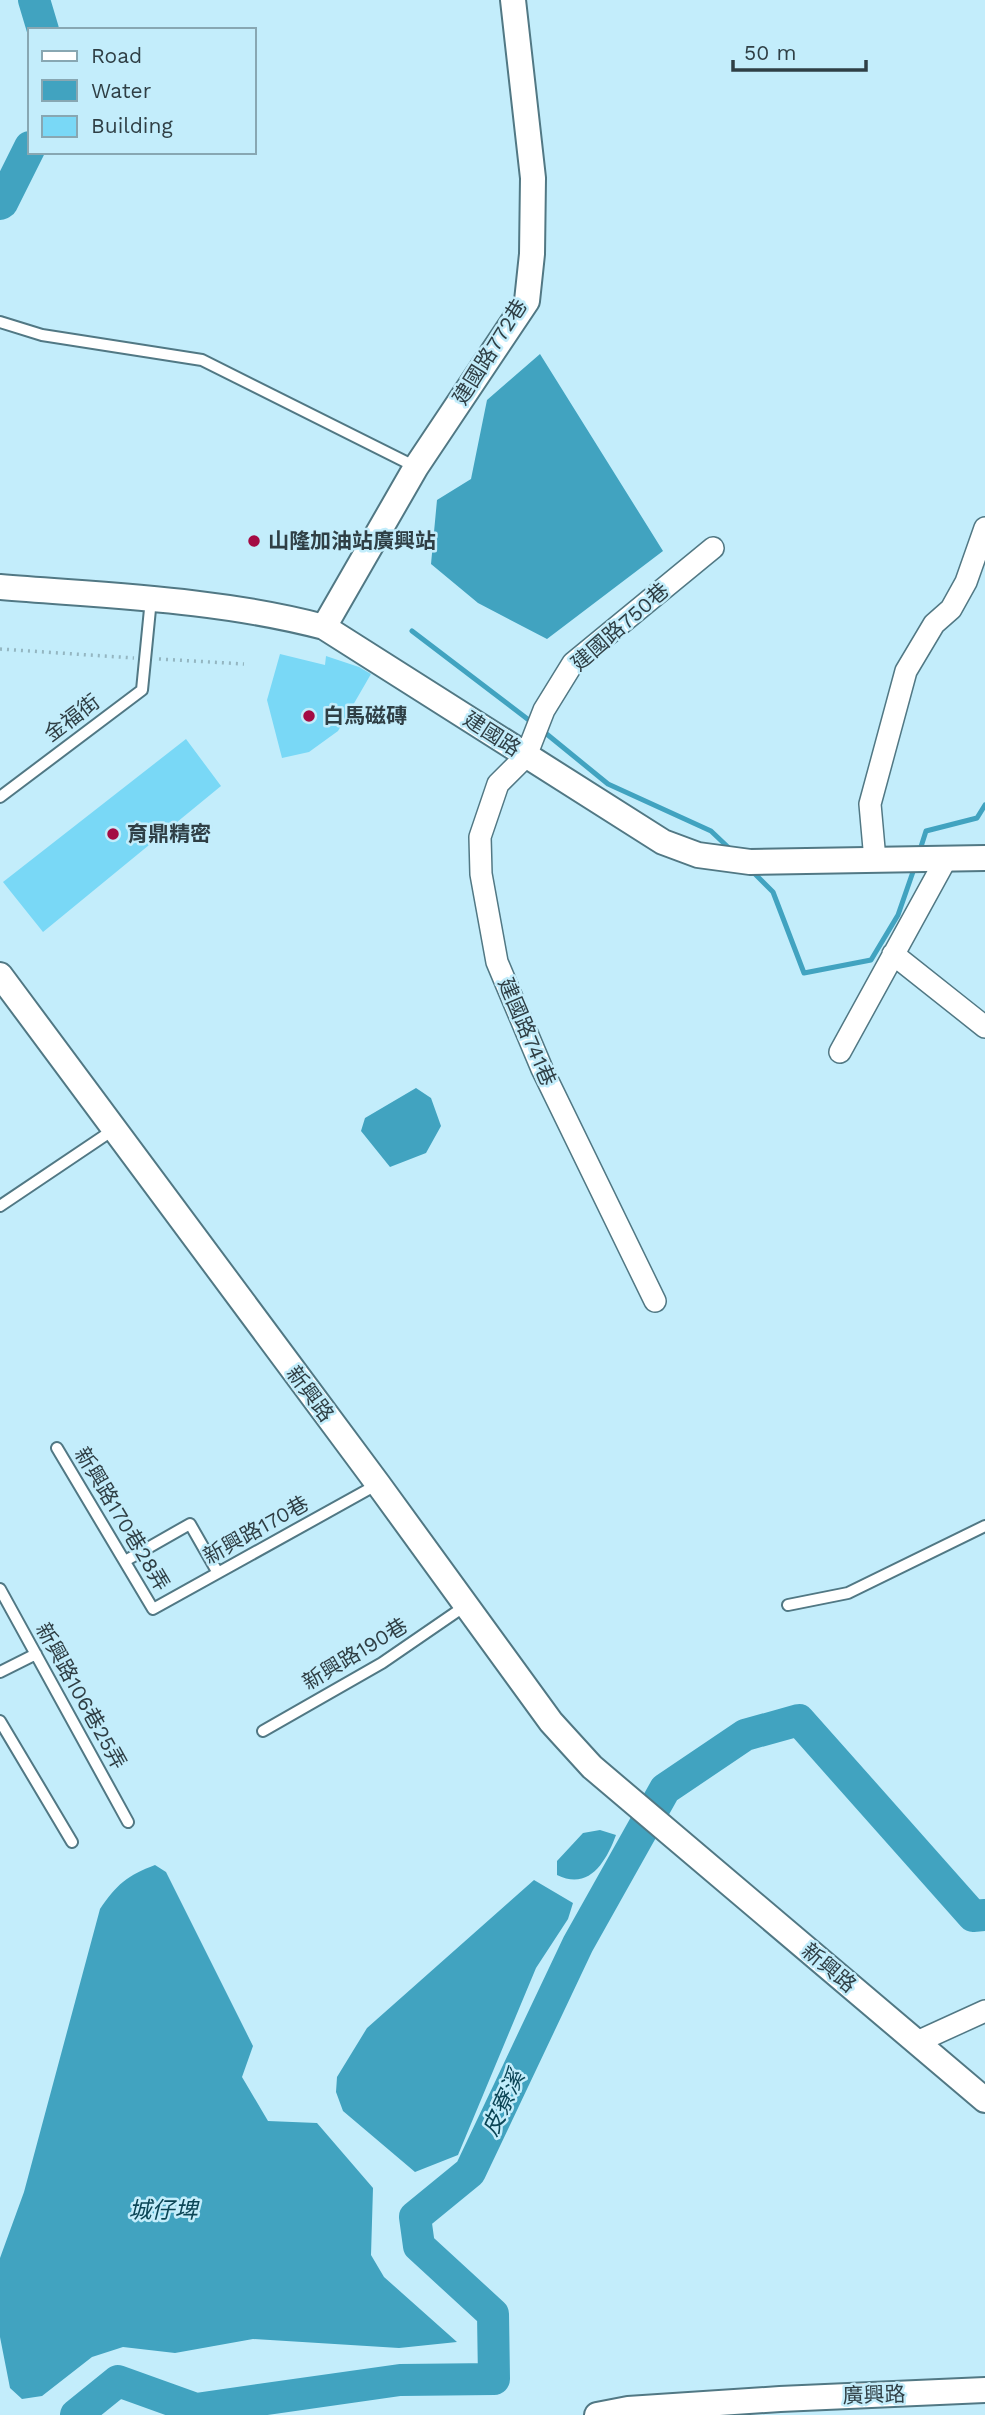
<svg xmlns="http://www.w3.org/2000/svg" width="985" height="2415" font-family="'Work Sans','Noto Sans TC',sans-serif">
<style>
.water{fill:#41a3c0}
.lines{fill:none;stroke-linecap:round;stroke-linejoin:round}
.stream{stroke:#41a3c0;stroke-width:5}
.river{stroke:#41a3c0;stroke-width:32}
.building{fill:#79d8f6}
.service-casing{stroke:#517884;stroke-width:14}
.minor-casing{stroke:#517884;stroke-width:24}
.tertiary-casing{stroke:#517884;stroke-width:28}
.path{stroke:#94b6c1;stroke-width:3.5;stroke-dasharray:2 5;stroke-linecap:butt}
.service{stroke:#fff;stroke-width:10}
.minor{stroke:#fff;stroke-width:21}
.tertiary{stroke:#fff;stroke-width:24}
.poi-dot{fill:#a40b43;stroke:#c3edfb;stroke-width:2.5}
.labels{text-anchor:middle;stroke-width:5;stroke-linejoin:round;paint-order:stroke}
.street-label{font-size:21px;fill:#2f3f45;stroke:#c3edfb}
.poi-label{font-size:21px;font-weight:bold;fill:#2f3f45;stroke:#c3edfb;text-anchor:start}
.water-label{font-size:23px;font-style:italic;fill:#0b4555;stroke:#c3edfb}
</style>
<rect width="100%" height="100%" fill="#c3edfb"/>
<!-- water -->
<path class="water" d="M540,354L663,551L547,639L478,603L431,564L437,500L471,479L487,400Z
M416,1088L431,1098L441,1126L426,1153L390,1167L361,1131L365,1118Z
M600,1830L616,1835C606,1862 589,1891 557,1875V1861L583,1833Z
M155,1865L166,1872L253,2046L242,2077L268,2121L317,2123L373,2188L371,2255L384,2277L457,2342L399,2348L253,2339L175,2353L123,2347L92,2357L42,2396L22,2399L10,2388L0,2337V2258L24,2192L100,1909C116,1885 128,1875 155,1865Z
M534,1880L573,1903L568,1919L536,1968L458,2155L415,2172L343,2111L336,2092L337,2077L367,2028Z"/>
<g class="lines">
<!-- stream -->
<path class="stream" d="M412,631L534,724
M543,731L608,784L711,831L731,850
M919,853L926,831L977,818L985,805
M750,869L773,892L804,973L871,960L898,915L915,866"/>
<!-- river -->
<path class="river" d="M34,0L43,30
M0,204L2,203L30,147
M76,2415L118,2381L196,2409L400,2380L494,2379L493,2314L419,2246L415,2217L470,2172L578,1944L665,1789L745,1735L799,1720L973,1916L985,1915"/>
</g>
<!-- building -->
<path class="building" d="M280,654L325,665L326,656L359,667L371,674L338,731L309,752L282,758L267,700Z
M186,739L221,786L43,932L3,882Z"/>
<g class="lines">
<!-- service casing -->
<g class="service-casing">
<path id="service" d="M0,322L42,335L202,360L416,467
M0,797L142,690L151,599
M0,1206L113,1130
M57,1448L153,1609L378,1484
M125,1561L190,1524L218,1573
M0,1589L128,1822
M788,1605L848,1593L985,1526
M0,1672L36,1654
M0,1721L72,1842
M263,1731L382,1663L465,1606"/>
</g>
<!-- minor casing -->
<g class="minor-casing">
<path id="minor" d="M875,860L870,804L906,671L934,624L951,609L966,582L985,528
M893,954L985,1027
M840,1052L946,859
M655,1301L542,1069L497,962L481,874L480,837L498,784L526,756L544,710L573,663L713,548
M917,2042L985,2011"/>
</g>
<!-- tertiary casing -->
<g class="tertiary-casing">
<path id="tertiary" d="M0,587C108,596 218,599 324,627L663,842L698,855L750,862L985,858
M324,627L416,467L527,301L532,254L533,178L513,0
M0,975L378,1484L551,1722L592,1767L985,2100
M597,2415L628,2409L780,2399L985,2390"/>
</g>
<!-- path -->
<path class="path" d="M0,649L134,658
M159,659L244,664"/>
<!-- service -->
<use href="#service" class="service"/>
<!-- minor -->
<use href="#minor" class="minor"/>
<!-- tertiary -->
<use href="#tertiary" class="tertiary"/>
</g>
<!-- markers -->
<g class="poi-dot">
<circle cx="254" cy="541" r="7"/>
<circle cx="309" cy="716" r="7"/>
<circle cx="113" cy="834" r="7"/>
</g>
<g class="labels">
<!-- street labels -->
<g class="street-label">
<text transform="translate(490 352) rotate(-58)" y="7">建國路772巷</text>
<text transform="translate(620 627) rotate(-41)" y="7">建國路750巷</text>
<text transform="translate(72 718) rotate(-37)" y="7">金福街</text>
<text transform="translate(492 734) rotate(33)" y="7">建國路</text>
<text transform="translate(527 1032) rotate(67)" y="7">建國路741巷</text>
<text transform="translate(310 1394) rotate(53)" y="7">新興路</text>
<text transform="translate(122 1519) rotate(59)" y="7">新興路170巷28弄</text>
<text transform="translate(256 1530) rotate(-29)" y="7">新興路170巷</text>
<text transform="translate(355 1654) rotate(-31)" y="7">新興路190巷</text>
<text transform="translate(81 1696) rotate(61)" y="7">新興路106巷25弄</text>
<text transform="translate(829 1968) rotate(40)" y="7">新興路</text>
<text transform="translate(874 2395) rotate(-2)" y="7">廣興路</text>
</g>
<!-- poi labels -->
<g class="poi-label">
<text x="268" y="548">山隆加油站廣興站</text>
<text x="323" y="723">白馬磁磚</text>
<text x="127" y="841">育鼎精密</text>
</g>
<!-- water labels -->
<g class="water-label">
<text transform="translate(503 2103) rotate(-65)" y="8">皮寮溪</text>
<text x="163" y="2218">城仔埤</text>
</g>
</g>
<!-- legend -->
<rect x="28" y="28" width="228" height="126" fill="#c3edfb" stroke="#88a7b2" stroke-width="2"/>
<rect x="42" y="51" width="35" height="10" fill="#ffffff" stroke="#88a7b2" stroke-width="2"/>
<text x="91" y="63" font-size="21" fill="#2f3f45">Road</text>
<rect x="42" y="80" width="35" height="21" fill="#41a3c0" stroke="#88a7b2" stroke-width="2"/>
<text x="91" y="98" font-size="21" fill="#2f3f45">Water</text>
<rect x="42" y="116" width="35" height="21" fill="#79d8f6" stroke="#88a7b2" stroke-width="2"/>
<text x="91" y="133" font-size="21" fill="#2f3f45">Building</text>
<!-- scale -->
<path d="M733 60v10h133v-10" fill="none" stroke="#2f3f45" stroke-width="3.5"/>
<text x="744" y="60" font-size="21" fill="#2f3f45" stroke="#c3edfb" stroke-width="5" paint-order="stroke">50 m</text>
</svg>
